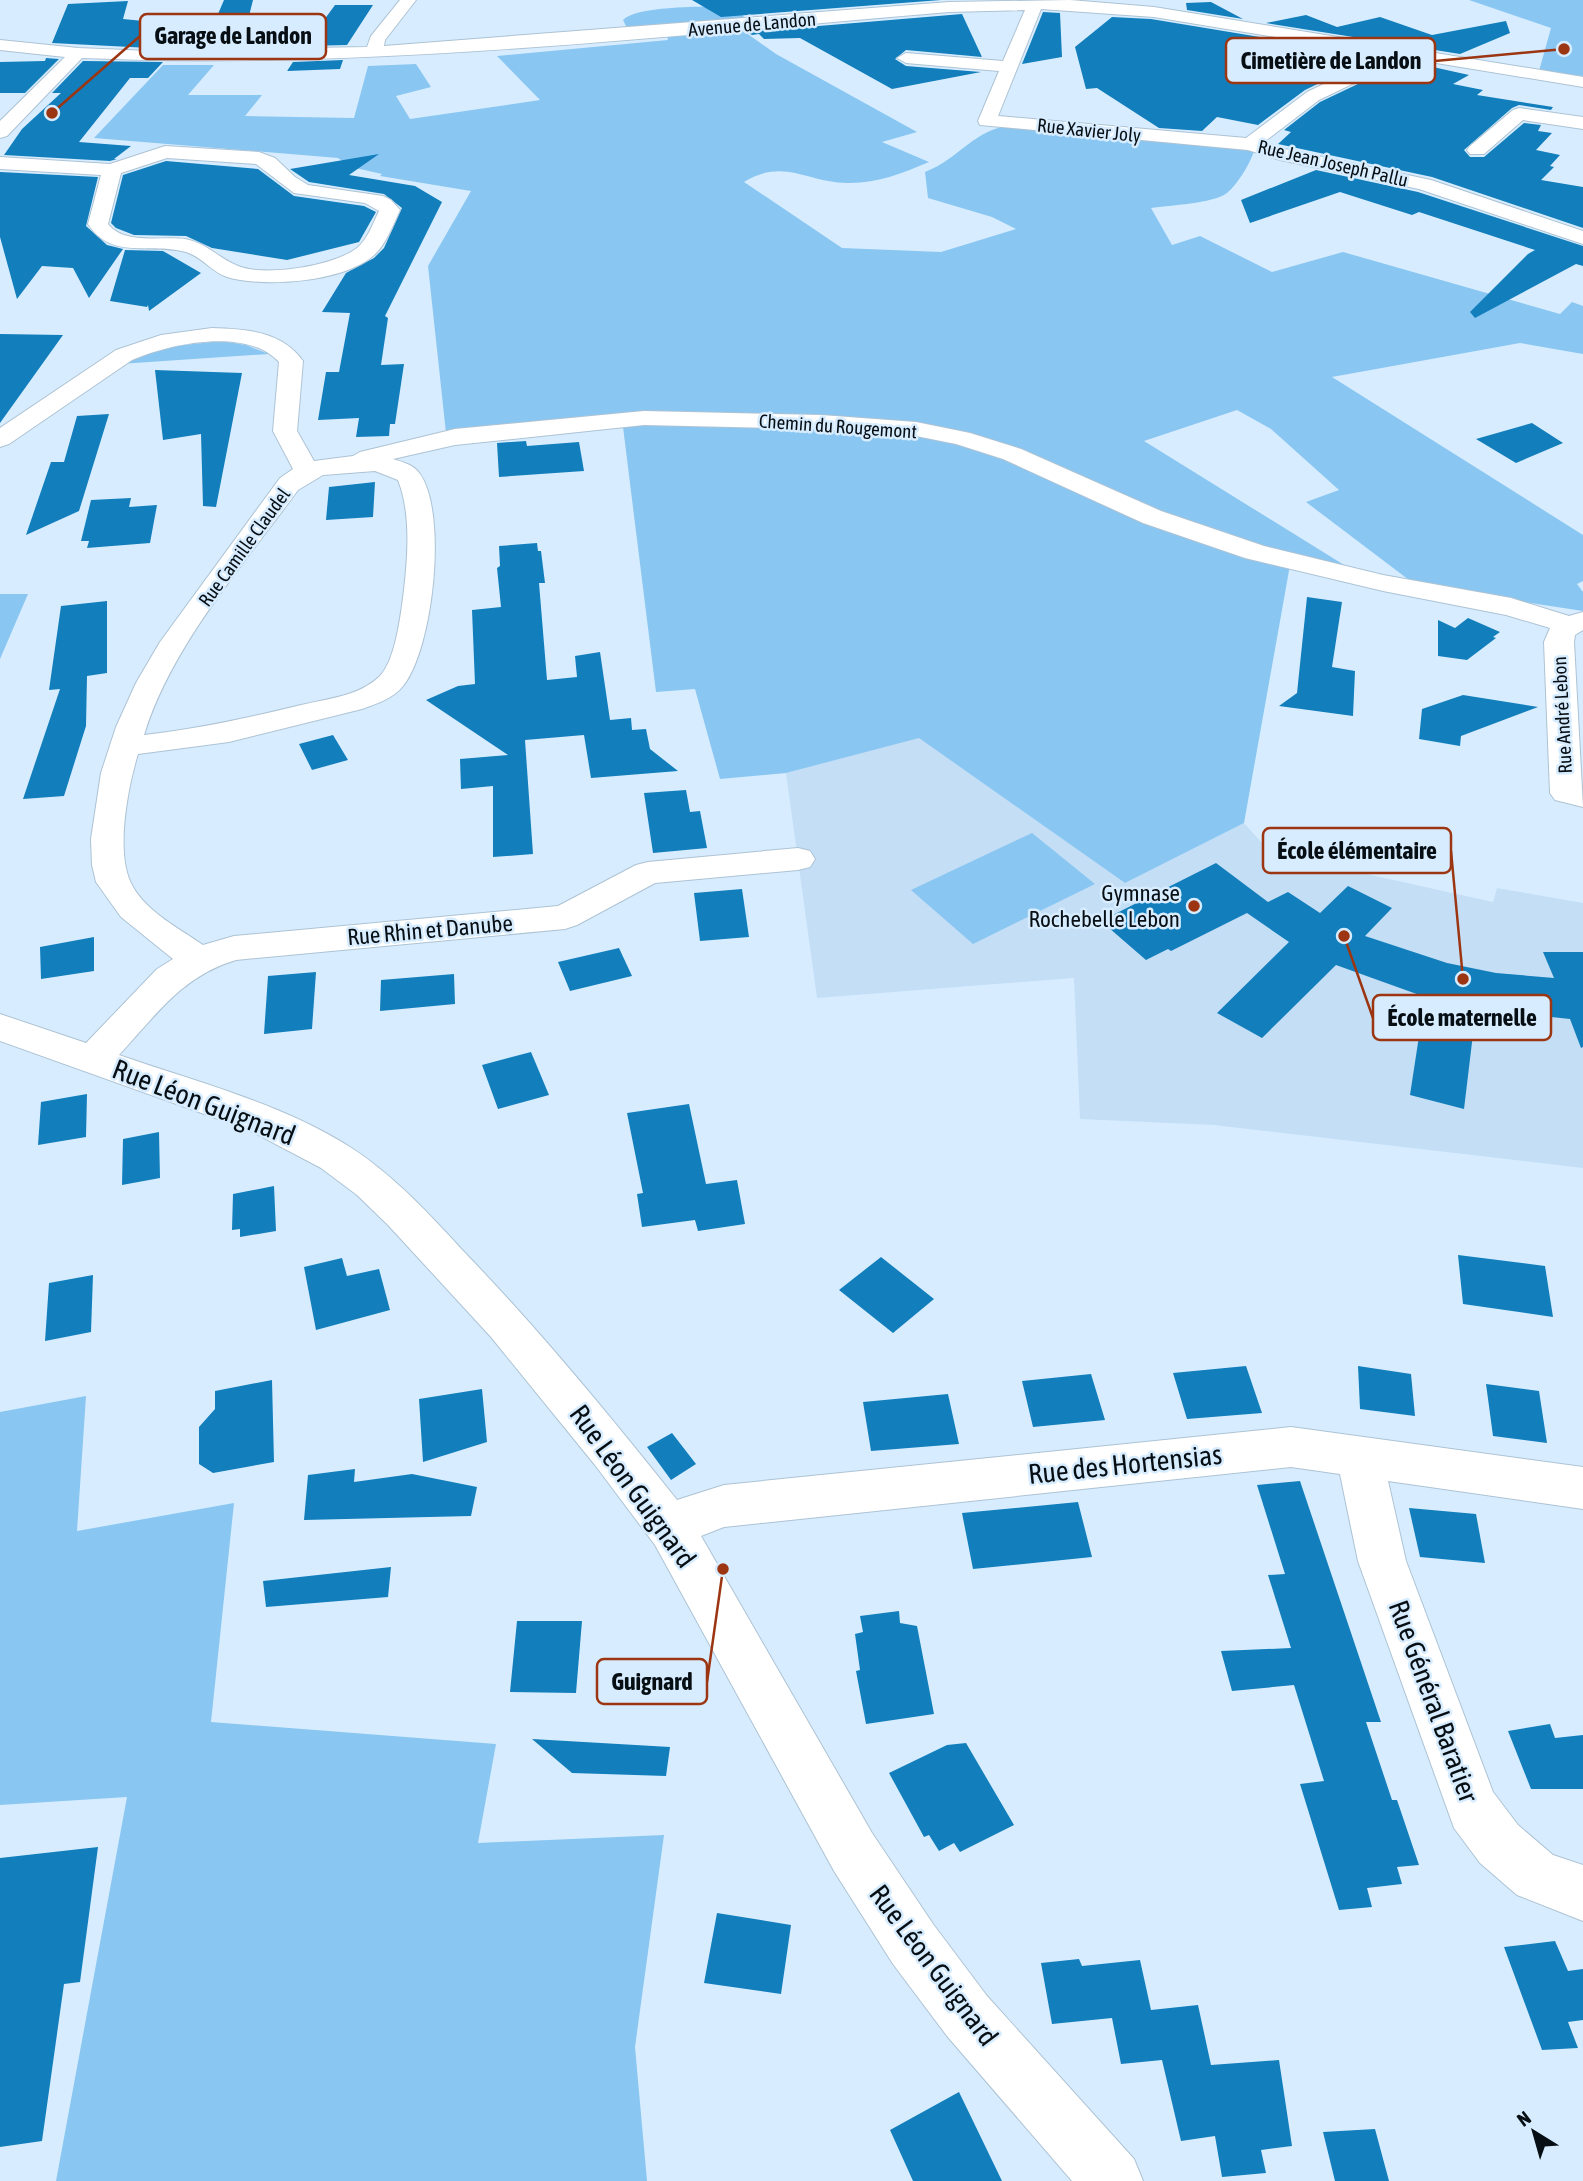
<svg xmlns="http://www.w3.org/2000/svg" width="1583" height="2181" font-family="'Asap Condensed',sans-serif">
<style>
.built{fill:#c3def5}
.green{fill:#8ac6f2}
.building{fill:#127ebc}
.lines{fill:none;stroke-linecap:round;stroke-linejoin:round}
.minor-casing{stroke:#adc3d4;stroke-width:2}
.minor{fill:#fff;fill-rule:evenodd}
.poi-dot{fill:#9c3511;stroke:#d7edff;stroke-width:2.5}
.labels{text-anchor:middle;stroke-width:5;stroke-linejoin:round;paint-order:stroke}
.far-street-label{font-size:19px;fill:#070e14;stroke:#d7edff}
.poi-label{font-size:23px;fill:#070e14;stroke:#d7edff;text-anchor:end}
.street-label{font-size:23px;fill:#070e14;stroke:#d7edff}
.near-street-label{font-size:28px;fill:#070e14;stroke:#d7edff}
.leader{fill:none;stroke:#9c3511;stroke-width:2.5}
.callout-dot{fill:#9c3511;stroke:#d7edff;stroke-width:2.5}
.callout{fill:#d7edff;stroke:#9c3511;stroke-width:2.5}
.callout-label{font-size:24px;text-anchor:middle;font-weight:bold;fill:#070e14}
</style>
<rect width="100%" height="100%" fill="#d7edff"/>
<!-- built -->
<path class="built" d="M919,737L1125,883L1244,823L1278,861L1303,860L1493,902L1497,888L1583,903V1168L1214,1125L1080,1119L1074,978L817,998L786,773Z"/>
<!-- green -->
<path class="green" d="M1469,0H1583V76L1539,71L1551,28Z
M722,6L741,10L744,18L627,28L623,20C636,6 700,7 722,6Z
M742,30L776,54L917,132L882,142L929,162C903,173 878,183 850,183C808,184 785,157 744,182L842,248L941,252L1016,229L992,217L928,198L925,172C959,159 974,129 1012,125L1241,145L1254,151C1250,164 1237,185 1227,193C1212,204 1170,205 1151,208L1172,245L1200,236L1272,272L1343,252L1560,314L1572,302L1583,306V354L1520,343L1332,377L1583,535V581L1577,584L1583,592V611L1417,586L1306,502L1339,490L1271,429L1237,410L1144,441L1357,573L1236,542L999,444L1290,565L1244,823L1125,883L919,738L786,773L720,779L695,689L656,692L622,419L446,433L428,266L471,191L380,176L382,174L351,167L338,158L94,138L163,65H214L188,95H262L245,116L354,118L368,66L416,64L431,87L396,96L410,119L540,100L497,56L668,40L667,36Z
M221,341L246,345L269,354L120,364L165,347Z
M0,594H28L0,659Z
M1032,833L1095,884L973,944L911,890Z
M86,1396L77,1531L234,1503L211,1722L496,1744L478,1843L664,1835L635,2047L647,2181H56L127,1797L0,1805V1412Z"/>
<!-- building -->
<path class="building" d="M224,0H253L242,44L210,43L150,48L52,43L68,4L128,1L123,19L205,27V15L218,14Z
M692,0H941L721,17Z
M1211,2L1243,19L1187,10L1186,3Z
M335,5H373L347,45L305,46Z
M1043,12L1060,13L1062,57L1022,64Z
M962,14L982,57L906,50L895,59L906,66L981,72L892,89L800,38L764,39L759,34L752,35L747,32Z
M1306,15L1337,27L1380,17L1432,35L1506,21L1510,33L1460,54L1266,23Z
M1112,17L1151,19L1376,56L1305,90L1258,125L1217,117L1202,131L1159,128L1097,88L1086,89L1075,47Z
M46,58L59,59L25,93H0V62L45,61Z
M343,60L340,69L287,71L293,62Z
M83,61L163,62L148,78H130L79,142L131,146L114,159H117L110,161L4,155L22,129L61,93H52Z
M1406,61L1469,75L1453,84L1483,90L1477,95L1553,107L1551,110L1519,105L1512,108L1464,150L1470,157H1484L1524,123L1541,125L1538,131L1552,133L1536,150L1560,155L1550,166L1554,167L1541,180L1583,187V228L1432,177L1278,144L1291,132L1284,130L1320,102Z
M379,154L349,175L415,186L442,202L385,316L388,318L381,365L404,364L395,424H390L389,436L356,437L359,418L318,420L326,372H339L350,313L322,312L346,273L374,258L384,248L402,208L384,194L309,182L290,169Z
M166,161L258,169L294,196L364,206L376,212L359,242L287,260L212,248L186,236L134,235L116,228L111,223L123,175Z
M1316,170L1418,192L1583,246V266L1576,264L1475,318L1470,312L1528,254L1535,250L1419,212L1412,215L1340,192L1250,223L1241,200Z
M0,172L98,177L86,226L107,245L123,249L89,298L73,268L42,266L17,299L0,237Z
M125,250L163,251L201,273L149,311L148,305L147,307L110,301Z
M0,334L63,335L0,423Z
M155,370L242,373L216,507L203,506L201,434L163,440Z
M109,414L79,511L26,535L51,462H64L77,416Z
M1532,423L1563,443L1516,463L1476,439Z
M526,441L527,446L579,442L584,471L499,477L497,443Z
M375,482L373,517L326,520L329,487Z
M131,498L129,507L157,505L150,543L87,548L89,541H81L91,500Z
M537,543L538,551H541L545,583H539L547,680L577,677L575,656L600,652L610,720L631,718L632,730L646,729L650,749L678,771L591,778L584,735L525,740L533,854L493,857V786L461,789L460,759L508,755L426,700L458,686L475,684L472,610L501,607L497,568L500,566L499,546Z
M1307,597L1342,602L1332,667L1355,671L1353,716L1279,706L1297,693Z
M107,601V673L87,676L86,726L64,796L23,799L60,689L49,690L61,606Z
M1468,618L1500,632L1493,637L1496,638L1467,660L1438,656V620L1455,628Z
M1463,695L1538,707L1461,736L1460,746L1419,739L1422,709Z
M333,735L348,760L312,770L299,744Z
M686,790L690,812L700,811L707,848L653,853L644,793Z
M1216,863L1268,902L1288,892L1320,913L1348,886L1392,908L1365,936L1447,963L1496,973L1554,978L1543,952H1583V1047L1581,1048L1570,1019L1476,1009L1464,1109L1410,1095L1425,997L1336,965L1262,1038L1217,1013L1289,942L1247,913L1171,951L1168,949L1146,960L1101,921Z
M742,889L749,937L700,941L694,893Z
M94,937V971L41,979L40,947Z
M619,948L632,976L570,991L558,962Z
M316,972L312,1029L264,1034L268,976Z
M454,974L455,1004L380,1011L381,980Z
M531,1052L549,1095L498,1109L482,1065Z
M87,1094L86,1137L38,1145L41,1102Z
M689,1104L706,1184L737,1180L745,1224L698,1231L695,1220L642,1227L637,1194L643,1193L627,1113Z
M159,1132L160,1178L122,1185L123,1139Z
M274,1186L276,1231L240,1237V1229L232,1230L233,1194Z
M1458,1255L1545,1266L1553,1317L1463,1304Z
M881,1257L934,1299L893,1333L839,1290Z
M342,1258L347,1276L379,1269L390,1310L316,1330L304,1267Z
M93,1275L91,1332L45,1341L49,1283Z
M1246,1366L1262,1413L1187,1419L1173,1373Z
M1358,1366L1411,1374L1415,1416L1360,1409Z
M1091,1374L1105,1420L1033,1427L1022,1381Z
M272,1380L274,1462L213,1473L199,1464V1427L215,1409V1391Z
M1486,1384L1539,1391L1547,1443L1493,1436Z
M482,1389L487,1442L423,1462L419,1399Z
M948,1394L959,1444L871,1451L863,1402Z
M672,1433L696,1464L671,1480L647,1447Z
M355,1469L354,1482L412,1474L477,1487L471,1516L304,1520L308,1475Z
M1300,1481L1381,1722H1366L1392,1800H1397L1419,1865L1397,1867L1402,1884L1367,1888L1372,1907L1339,1910L1300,1784L1324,1781L1294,1685L1232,1691L1221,1651L1291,1648L1268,1575L1285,1574L1257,1485Z
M1078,1502L1092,1557L973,1569L962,1513Z
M1409,1508L1476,1514L1485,1563L1420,1557Z
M391,1567L388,1597L266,1607L263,1581Z
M899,1611L900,1623L917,1626L934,1714L866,1724L856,1671L860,1670L855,1634L863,1632L860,1616Z
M517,1621H582L576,1693L510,1692Z
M1550,1724L1555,1738L1583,1735V1789H1531L1508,1731Z
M532,1739L670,1747L666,1776L572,1773Z
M966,1743L1014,1825L960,1852L954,1843L939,1851L929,1835L924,1837L889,1773L947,1745Z
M98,1847L80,1982L64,1984L42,2141L0,2147V1858Z
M717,1913L791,1925L781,1994L704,1983Z
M1555,1941L1568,1971L1583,1969V2020L1568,2022L1578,2048L1542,2050L1504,1947Z
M1079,1959L1082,1966L1140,1960L1151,2010L1198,2005L1211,2065L1279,2060L1292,2146L1261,2150L1266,2173L1222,2177L1215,2136L1181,2141L1162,2060L1121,2064L1112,2018L1052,2024L1041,1963Z
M959,2092L1002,2181H913L890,2130Z
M1375,2129L1389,2181H1335L1323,2132Z"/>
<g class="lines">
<!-- minor casing -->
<g class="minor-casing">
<path id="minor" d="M400,0H416L385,40L384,46L949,2L1070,0L1154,7L1583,77V87L1406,58L1319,100L1264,142L1285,149L1431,180L1583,231V244L1419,189L1280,160L1248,150L980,125L978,121L999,71L906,63L897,58L906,53L1003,61L1025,10L949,12C661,36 372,70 82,58L7,136L0,138V121L65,57L0,50V40L78,48L150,51L367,47L371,36ZM1041,9L1154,17L1385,55L1307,92L1246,138L998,116Z
M1519,108L1583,117V129L1523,120L1484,154H1470L1467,150L1470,146L1513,110Z
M165,146L259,152L275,158L295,177L308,185L383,196L391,200L400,210C393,225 386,245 373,256C343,282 264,288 227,277C212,272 202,257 186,252C151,242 112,261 88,224L101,175L0,169V157L110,164ZM167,158L256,164L294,193L365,203L379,211C373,223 368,239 357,248C334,266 265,277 238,266C218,258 207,243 185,239C162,236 124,245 108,224L121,173Z
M212,328C246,329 282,331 303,361L297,431L314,461L353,456L360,452L455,429L644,411L821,415L916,422L970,433L1021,449L1161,511L1264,546L1383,575L1511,598L1569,616L1583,612V630L1575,635L1574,642L1583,807L1555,800L1550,793L1544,642L1550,628L1506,615L1383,591L1245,558L1143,523L1003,459L956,444L916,436L821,429L644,425L455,445L393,459C403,462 414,465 420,474C448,514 433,649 403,686C394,698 376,704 362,709L229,742L138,754C128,787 114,855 133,887C147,912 180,929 203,945L234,936L558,906L636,865L648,862L798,848L810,851L815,859L810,867L798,870L655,883L577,925L565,929L236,960C182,976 156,1015 119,1055C196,1082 281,1103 350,1147C395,1176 431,1216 467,1255C542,1333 610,1416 677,1500L724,1485L1291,1427L1583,1467V1509L1388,1481L1406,1561L1493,1792L1518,1825L1553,1855L1583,1865V1921L1517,1895L1480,1863L1454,1828L1358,1561L1340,1474L1291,1467L724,1527L701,1536L872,1833L933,1924L987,1996L1134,2159L1143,2181H1072L947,2036L893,1964L834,1871L655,1545L595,1465L491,1337L388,1225L357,1195L321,1168L249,1130L0,1041V1014L86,1043L157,969L173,959L121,917L96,882L92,865L91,839L101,773L116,727L136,683L160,642L280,478L293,469L273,431L279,362C247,327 171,343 132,360L9,444L0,447V428L116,350L161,335ZM375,471L398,480C411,513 408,555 404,590C401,613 396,659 380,676C360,696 326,699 301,705C248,718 198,729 144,735C171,646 244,564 298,490L323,475Z"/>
</g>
<!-- minor -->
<use href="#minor" class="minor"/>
</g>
<!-- markers -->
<circle class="poi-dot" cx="1194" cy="906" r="7"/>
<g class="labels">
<!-- far-street labels -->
<g class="far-street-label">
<text transform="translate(752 24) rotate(-5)" y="7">Avenue de Landon</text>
<text transform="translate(1089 130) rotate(6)" y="7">Rue Xavier Joly</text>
<text transform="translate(1333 163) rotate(13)" y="7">Rue Jean Joseph Pallu</text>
<text transform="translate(838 426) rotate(4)" y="7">Chemin du Rougemont</text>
<text transform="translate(244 547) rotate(-54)" y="7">Rue Camille Claudel</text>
<text transform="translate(1562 715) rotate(-93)" y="7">Rue André Lebon</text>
</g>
<!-- poi labels -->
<g class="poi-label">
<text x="1180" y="901">Gymnase<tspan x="1180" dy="26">Rochebelle Lebon</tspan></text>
</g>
<!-- street labels -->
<g class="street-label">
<text transform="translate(430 930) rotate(-5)" y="8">Rue Rhin et Danube</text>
</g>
<!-- near-street labels -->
<g class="near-street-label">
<text transform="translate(204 1102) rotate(21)" y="10">Rue Léon Guignard</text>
<text transform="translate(1125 1464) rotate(-6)" y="10">Rue des Hortensias</text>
<text transform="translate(633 1486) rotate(54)" y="10">Rue Léon Guignard</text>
<text transform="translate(1434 1701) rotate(70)" y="10">Rue Général Baratier</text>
<text transform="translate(934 1965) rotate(53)" y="10">Rue Léon Guignard</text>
</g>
</g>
<!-- callouts -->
<path class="leader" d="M52 113L140 36M1564 49L1435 61M1463 979L1451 851M1344 936L1373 1018M723 1569L707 1682"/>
<g class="callout-dot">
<circle cx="52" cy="113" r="7"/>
<circle cx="1564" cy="49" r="7"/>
<circle cx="1463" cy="979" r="7"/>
<circle cx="1344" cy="936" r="7"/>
<circle cx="723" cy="1569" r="7"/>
</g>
<g class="callout">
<rect x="140" y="14" width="186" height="45" rx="7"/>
<rect x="1226" y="38" width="209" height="45" rx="7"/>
<rect x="1263" y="828" width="188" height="45" rx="7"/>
<rect x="1373" y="995" width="178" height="45" rx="7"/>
<rect x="597" y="1659" width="110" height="45" rx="7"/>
</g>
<g class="callout-label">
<text x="233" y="44">Garage de Landon</text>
<text x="1331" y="69">Cimetière de Landon</text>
<text x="1357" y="859">École élémentaire</text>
<text x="1462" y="1026">École maternelle</text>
<text x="652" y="1690">Guignard</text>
</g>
<!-- north arrow -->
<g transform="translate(1534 2132) rotate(323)" stroke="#d7edff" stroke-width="5" paint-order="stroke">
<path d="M0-5L12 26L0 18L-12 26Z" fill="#070e14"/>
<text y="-10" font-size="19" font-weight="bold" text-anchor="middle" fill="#070e14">N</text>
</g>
</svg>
